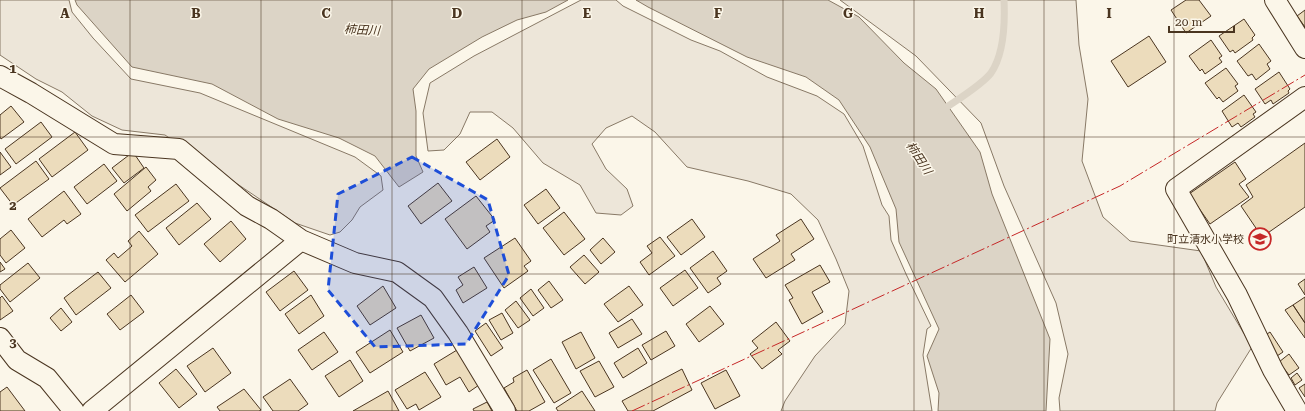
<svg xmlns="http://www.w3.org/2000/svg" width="1305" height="411" font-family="'Roboto Serif','Noto Sans JP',serif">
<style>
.green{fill:#ede6d9;stroke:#887966}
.water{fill:#dcd4c6;stroke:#887966}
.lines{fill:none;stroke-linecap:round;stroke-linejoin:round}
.stream{stroke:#dcd4c6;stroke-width:7}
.building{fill:#ecdcbc;stroke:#4a3520}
.street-casing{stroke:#4a3520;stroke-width:22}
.street{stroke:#fbf6e9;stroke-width:20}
.power{stroke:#c62828;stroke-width:1;stroke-dasharray:14 3 2 3;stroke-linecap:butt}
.marked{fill:#1d4ed8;fill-opacity:0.2;stroke:#1d4ed8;stroke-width:3;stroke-dasharray:8 5;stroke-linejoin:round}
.grid{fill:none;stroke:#4a3520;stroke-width:1;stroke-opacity:0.55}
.labels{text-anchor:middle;stroke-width:3;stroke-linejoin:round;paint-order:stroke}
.poi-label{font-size:11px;fill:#4a3520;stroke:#fbf6e9;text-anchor:end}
.water-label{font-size:12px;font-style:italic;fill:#4a3520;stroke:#fbf6e9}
.grid-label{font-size:13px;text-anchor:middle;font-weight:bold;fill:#4a3520;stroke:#fbf6e9;stroke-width:3;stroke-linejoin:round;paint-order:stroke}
</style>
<rect width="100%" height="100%" fill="#fbf6e9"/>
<!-- green -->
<path class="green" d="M0,0H69L72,12L93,38L131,79L200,93L355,157L381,176L383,190L360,207L352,220L340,232L330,235L295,223L165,135L122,130L92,116L62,92L36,79L0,55Z
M581,0H616L623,6L691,40L720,51L767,77L817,96L844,114L863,146L882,205L889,216L891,240L906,274L931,326L927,329L923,355L932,411H781L785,401L815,356L845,324L849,291L836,259L818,220L791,194L748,181L687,167L655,132L632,116L606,128L592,144L606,169L627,189L633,206L621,215L596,213L580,185L543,163L513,128L492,112H470L460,134L444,150L428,151L423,113L430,83L474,56Z
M840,0H1076L1079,45L1088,99L1082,161L1103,217L1130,241L1201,251L1216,287L1252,347L1217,403L1215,411H1060L1059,398L1068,354L1056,303L1004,186L981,123L916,56Z"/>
<!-- water -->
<path class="water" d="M75,0H568L546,12L517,20L482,37L429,69L413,89L416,111V156L423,172L399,187L375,156L339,138L278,119L212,84L132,67L77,5Z
M636,0H828L859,17L904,63L936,89L980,152L992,194L1050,339L1046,411H938L939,393L927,356L939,329L899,242L896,209L870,147L839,100L806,77L747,57L648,7Z"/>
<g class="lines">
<!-- stream -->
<path class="stream" d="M941,111C955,101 981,86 991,73C1004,54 1005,22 1004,0"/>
</g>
<!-- building -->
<path class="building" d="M1186,0H1199L1211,16L1186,33L1171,10Z
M1305,10V27L1297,16Z
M1244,19L1255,35L1252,38L1253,40L1235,53L1233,50L1230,52L1219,36Z
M1149,36L1166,62L1128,87L1111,61Z
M1211,40L1222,56L1219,58L1222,62L1205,74L1202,69L1200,71L1189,56Z
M1259,44L1271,61L1267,64L1270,69L1256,80L1252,74L1248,76L1237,61Z
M1226,68L1238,84L1235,86L1238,91L1223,102L1219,97L1217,99L1205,83Z
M1279,72L1290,89L1288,91L1289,93L1273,104L1271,100L1265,104L1255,89Z
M1244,95L1256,112L1253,114L1255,117L1241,127L1238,123L1232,127L1222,111Z
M11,106L24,122L1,139L0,137V115Z
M41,122L52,137L16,164L5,149Z
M75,132L88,150L52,177L39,159Z
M497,139L510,157L480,180L466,162Z
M1305,143V207L1262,237L1241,206L1253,197L1246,185Z
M0,152L11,167L0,175Z
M133,152L144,168L124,183L112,168Z
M36,161L49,179L13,205L0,188Z
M1235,162L1246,179L1239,184L1249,197L1210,224L1189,194Z
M104,164L117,181L87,204L74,187Z
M146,167L156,180L148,187L151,191L127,211L114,194Z
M438,183L452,201L421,224L408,206Z
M176,184L189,201L148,232L135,215Z
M546,189L560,208L538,224L524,205Z
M64,191L81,214L67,224L64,220L42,237L28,219Z
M476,196L495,220L486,226L490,232L467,249L445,219Z
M197,203L211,219L179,245L166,228Z
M564,212L585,239L564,255L543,228Z
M692,219L705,237L681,255L667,237Z
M801,219L814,239L791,254L795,260L766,278L753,259L780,241L776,235Z
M231,221L246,239L220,262L204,244Z
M11,230L25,248L6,263L0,255V239Z
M139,231L158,254L125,282L106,260L114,253L118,258L132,246L128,241Z
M660,237L675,256L649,275L640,262L652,253L647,246Z
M515,238L531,261L524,266L528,271L504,288L484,258Z
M603,238L615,252L601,264L590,250Z
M713,251L727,271L717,278L721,284L708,293L690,268Z
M584,255L599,272L585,284L570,267Z
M0,262L5,269L0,272Z
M28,263L40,278L10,302L0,289V285Z
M820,265L830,282L812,292L823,312L802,324L789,300L793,298L785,285Z
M474,267L487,288L463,303L456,290L463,285L458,277Z
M685,270L698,288L673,306L660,288Z
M294,271L308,290L280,311L266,292Z
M98,272L111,288L76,315L64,298Z
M1305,279V295L1298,284Z
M549,281L563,300L551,308L538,290Z
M383,286L396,308L370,325L357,306Z
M629,286L643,305L618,322L604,304Z
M531,289L544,308L533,316L520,298Z
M131,295L144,312L120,330L107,314Z
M311,295L324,316L299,334L285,314Z
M2,296L13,311L0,320V298Z
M1305,297V323L1293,305Z
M516,301L530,320L518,328L505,310Z
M1293,305L1305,323V338L1285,310Z
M710,306L724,324L699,342L686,324Z
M61,308L72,322L61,331L50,318Z
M502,313L513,333L501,340L489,320Z
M421,315L434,338L410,351L397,328Z
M632,319L642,334L618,348L609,333Z
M776,322L790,341L778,350L782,354L762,369L750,354L758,348L752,341Z
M486,323L503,348L491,356L475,331Z
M390,330L403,352L370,373L356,352Z
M666,331L675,346L651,360L642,345Z
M324,332L338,352L312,370L298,350Z
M581,332L595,358L576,369L562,342Z
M1270,332L1283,352L1277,356L1264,336Z
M213,348L231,373L205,392L187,366Z
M638,348L647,363L623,378L614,363Z
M457,350L479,385L469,392L460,377L446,385L434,364Z
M1289,354L1299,368L1289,375L1279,362Z
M551,359L571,393L554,403L533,370Z
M350,360L363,381L339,397L325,376Z
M599,361L614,387L595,397L580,371Z
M176,369L197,394L179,408L159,383Z
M682,369L692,390L653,411H628L622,401Z
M527,370L545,402L529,411H517L504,388L514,382L513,378Z
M726,370L740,396L715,409L701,383Z
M425,372L441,397L419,410L416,404L407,409L395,390Z
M1297,373L1302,380L1295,385L1291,378Z
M290,379L308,404L298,411H273L263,397Z
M1305,384V397L1299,388Z
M7,387L25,411H0V392Z
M244,389L261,410L259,411H220L217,407Z
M388,391L399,411H353Z
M582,391L595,411H558L556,408Z
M487,402L492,411H474L473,409Z"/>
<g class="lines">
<!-- street casing -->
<g class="street-casing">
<path id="street" d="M1275,0L1305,48
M0,76L31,93L114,144L179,149L247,206L271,219L301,240L355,263L397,272L433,298L458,333L505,411
M0,338L17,360L47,378L74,411
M92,411L301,240
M1297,411L1273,370L1237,295L1176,189L1305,97"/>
</g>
<!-- street -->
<use href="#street" class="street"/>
<!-- power -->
<path class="power" d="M632,411L1120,186L1305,75"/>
</g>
<!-- marked area -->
<path class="marked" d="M412,157L488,200L509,275L466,344L375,347L328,290L338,194Z"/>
<!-- grid -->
<path class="grid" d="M130,0V411M261,0V411M392,0V411M522,0V411M652,0V411M783,0V411M914,0V411M1044,0V411M1174,0V411M0,137H1305M0,274H1305"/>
<!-- icons -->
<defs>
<g id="school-ring" transform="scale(1.15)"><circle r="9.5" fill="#fbf6e9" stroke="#c62828" stroke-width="1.5"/><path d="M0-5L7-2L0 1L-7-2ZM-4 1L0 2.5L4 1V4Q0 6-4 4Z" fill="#c62828"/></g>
</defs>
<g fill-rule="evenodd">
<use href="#school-ring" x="1260" y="239"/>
</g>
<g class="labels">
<!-- poi labels -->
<g class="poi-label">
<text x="1244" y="243">町立清水小学校</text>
</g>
<!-- water labels -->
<g class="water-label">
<text transform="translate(362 30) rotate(3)" y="4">柿田川</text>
<text transform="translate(919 158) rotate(57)" y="4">柿田川</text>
</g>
</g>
<g class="grid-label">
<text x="65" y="18">A</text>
<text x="196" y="18">B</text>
<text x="326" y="18">C</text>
<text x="457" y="18">D</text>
<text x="587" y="18">E</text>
<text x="718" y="18">F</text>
<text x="848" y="18">G</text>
<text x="979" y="18">H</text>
<text x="1109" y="18">I</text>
<text x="13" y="73">1</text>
<text x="13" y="210">2</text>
<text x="13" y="347">3</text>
</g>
<!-- scale -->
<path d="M1169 26v6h65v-6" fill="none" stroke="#4a3520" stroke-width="2"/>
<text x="1175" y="26" font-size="12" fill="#4a3520" stroke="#fbf6e9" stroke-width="3" paint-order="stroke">20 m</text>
</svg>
